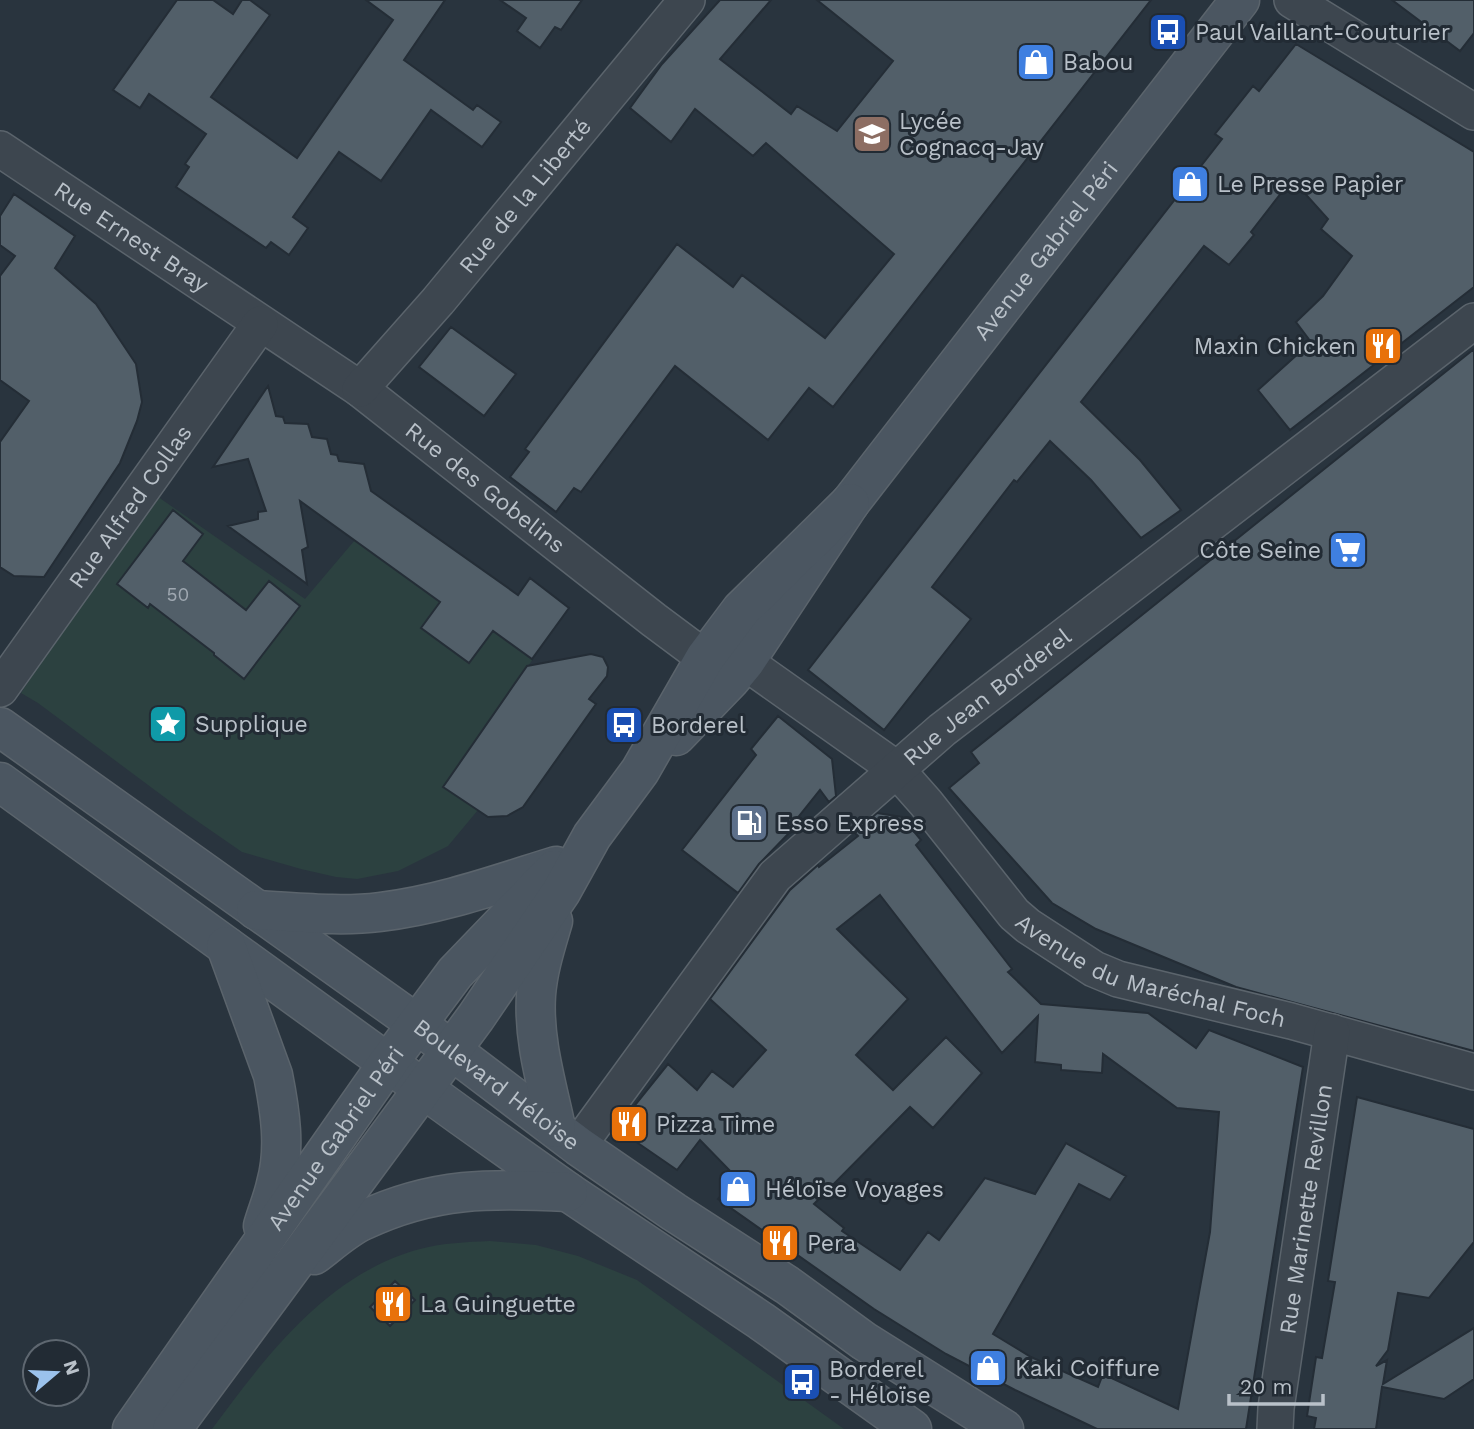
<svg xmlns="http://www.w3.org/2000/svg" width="1474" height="1429" font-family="'Work Sans',sans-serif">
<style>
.green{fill:#2c4140}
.building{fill:#525f69;stroke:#242d36;stroke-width:2;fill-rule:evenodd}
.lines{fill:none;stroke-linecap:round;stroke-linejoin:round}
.minor-casing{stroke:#5b646c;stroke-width:38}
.secondary-casing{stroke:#5b646c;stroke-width:41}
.minor{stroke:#3d464f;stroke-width:35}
.secondary{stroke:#4b5661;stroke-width:38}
.labels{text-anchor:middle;stroke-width:6;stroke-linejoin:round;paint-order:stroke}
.number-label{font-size:19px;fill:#9fa8b1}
.poi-label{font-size:23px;fill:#b9c1c9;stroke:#222b34;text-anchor:start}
.street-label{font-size:23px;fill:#b9c1c9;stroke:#222b34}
</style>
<rect width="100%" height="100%" fill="#29343e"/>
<!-- green -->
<path class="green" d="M151,492L305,599L355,540L440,602L421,628L469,663L493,630L533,659L443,787L478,810L448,846L398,871L357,879L336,877L301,869L242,852L187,814L38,703L21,693Z
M490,1241L536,1245L578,1256L637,1280L844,1429H212C267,1355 327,1274 420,1249C443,1243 466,1242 490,1241Z"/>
<!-- building -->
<path class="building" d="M177,0H213L233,14L242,0H250L270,15L211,97L297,158L393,20L366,0H445L404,60L473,110L477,105L501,122L482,147L431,110L381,181L339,152L293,217L308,228L289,255L271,242L266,248L176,187L189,167L185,164L206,134L149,94L140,108L113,90Z
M500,0H582L561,30L555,27L540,48L517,31L526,18Z
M720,0H771L720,59L791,114L797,106L837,131L893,61L817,0H1151L833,407L809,388L768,440L675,366L581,492L574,488L556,512L510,477L529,452L525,449L677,244L733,287L742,275L825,338L894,254L766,143L753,156L695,109L671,142L630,108L662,64Z
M1392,0H1474V33L1460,51Z
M1296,44L1474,152V287L1290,430L1258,390L1311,342L1296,322L1323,296L1352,256L1321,229L1328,219L1292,179L1251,232L1254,235L1229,265L1204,246L1081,402L1140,460L1181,510L1141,538L1091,480L1050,441L1017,482L1014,480L932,587L971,619L884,730L808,670L1222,139L1215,134L1253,86L1259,91Z
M14,194L75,236L55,268L96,304L136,364L142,402L137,421L120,463L44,577L14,576L0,567V442L29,401L0,380V276L15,256L0,245V216Z
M451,327L516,374L484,416L419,367Z
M1474,349V1051L1236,987L1096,929L1052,903L949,788L979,763L971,752Z
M268,386L276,416L283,417L285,423L308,424L312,437L327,439L331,454L337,455L339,461L364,464L371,491L518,595L530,578L569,608L532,659L493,631L469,663L421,628L440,602L300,501L308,547L302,550L307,584L228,526L258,519V512L266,511L248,459L213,467Z
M173,510L203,534L183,561L246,610L269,581L300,606L244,679L214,655V653L150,604L148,608L117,584Z
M591,654L603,657L608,667L607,676L589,699L596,704L523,807L507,816L488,817L443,787L527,666Z
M778,716L832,759L836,796L829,802L820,790L788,830L790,832L759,864L738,893L682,850L756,755L751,749Z
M877,813L902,817L921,840L916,845L1012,969L1008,972L1041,1004L1148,1013L1196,1048L1209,1030L1303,1067L1246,1429H1097L1015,1390L946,1354L874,1309L718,1199L737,1178L700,1140L677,1170L632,1139L627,1115L668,1064L697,1090L712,1071L733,1087L766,1050L710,999L790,890L818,865L819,867L858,836L855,833ZM880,895L1002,1053L1038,1016L1035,1062L1061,1065V1070L1102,1073L1103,1054L1177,1108L1219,1112L1210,1232L1178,1409L1103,1374L1098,1387L1031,1357L993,1334L1079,1184L1110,1200L1126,1176L1066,1143L1035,1194L985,1178L939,1240L928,1232L900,1270L842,1231L844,1228L814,1204L910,1107L933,1128L982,1073L946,1037L893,1090L856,1055L908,999L837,929Z
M1357,1097L1474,1129V1242L1429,1298L1398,1293L1388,1350L1376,1366L1387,1360L1383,1384L1474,1328V1379L1444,1399L1382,1387L1376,1429H1314L1316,1418L1307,1416L1316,1357L1322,1358L1335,1282L1328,1281Z
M395,1281L415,1300L390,1326L370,1307Z"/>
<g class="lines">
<!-- minor casing -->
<g class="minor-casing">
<g id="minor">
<path d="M1292,0L1474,112"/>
<path id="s1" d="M0,149L360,389L654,620L705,658"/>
<path id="s2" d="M360,389L438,301L687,0"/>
<path id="s3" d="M745,662L895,768L926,803L1014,914L1028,926L1094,969L1118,979L1291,1021L1474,1072"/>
<path id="s4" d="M0,689L260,324"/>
<path id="s5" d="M578,1146L775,876L942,730L1474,321"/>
<path id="s6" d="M1275,1429L1276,1408L1332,1032"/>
</g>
</g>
<!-- secondary casing -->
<g class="secondary-casing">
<g id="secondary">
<path id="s7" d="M0,727L417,1024L578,1146L674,1212L787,1285L864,1341L1004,1429"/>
<path id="s8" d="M676,736L731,679L745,662L850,503L1240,0"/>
<path d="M0,782L461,1116L568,1192L761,1321L912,1429"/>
<path d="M256,910C297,912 339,917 380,912C440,905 498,884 556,866"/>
<path d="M553,921C546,945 538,969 536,995C533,1040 547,1085 556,1128"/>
<path d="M226,946L273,1075C280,1110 286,1149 276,1184C273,1198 267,1212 263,1226"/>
<path d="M314,1255C329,1244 345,1229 362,1221C433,1187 492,1188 568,1192"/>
<path id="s9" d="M132,1429L388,1063L455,973L554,870"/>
<path d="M172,1429L476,1017L561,892L592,836L640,771L705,658L741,610L850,503"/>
</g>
</g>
<!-- minor -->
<use href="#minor" class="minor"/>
<!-- secondary -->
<use href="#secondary" class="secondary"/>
</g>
<!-- icons -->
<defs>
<g id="bus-square" transform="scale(2.0125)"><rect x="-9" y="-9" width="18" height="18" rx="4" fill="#1a4fb4" stroke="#222b34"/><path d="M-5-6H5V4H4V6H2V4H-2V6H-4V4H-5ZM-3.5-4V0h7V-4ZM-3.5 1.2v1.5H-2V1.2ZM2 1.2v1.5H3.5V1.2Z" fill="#fff"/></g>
<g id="shop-square" transform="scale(2.0125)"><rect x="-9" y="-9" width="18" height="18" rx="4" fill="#3f7fe0" stroke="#222b34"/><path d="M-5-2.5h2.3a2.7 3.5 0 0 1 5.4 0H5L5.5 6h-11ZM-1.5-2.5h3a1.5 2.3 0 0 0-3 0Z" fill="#fff"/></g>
<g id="school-square" transform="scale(2.0125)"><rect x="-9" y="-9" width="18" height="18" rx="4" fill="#8d6e63" stroke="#222b34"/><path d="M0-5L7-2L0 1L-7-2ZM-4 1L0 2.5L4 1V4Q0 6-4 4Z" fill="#fff"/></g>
<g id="restaurant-square" transform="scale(2.0125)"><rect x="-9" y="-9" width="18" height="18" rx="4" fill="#e8710a" stroke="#222b34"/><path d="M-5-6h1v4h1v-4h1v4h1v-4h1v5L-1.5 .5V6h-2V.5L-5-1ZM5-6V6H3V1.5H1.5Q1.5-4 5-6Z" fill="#fff"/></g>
<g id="supermarket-square" transform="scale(2.0125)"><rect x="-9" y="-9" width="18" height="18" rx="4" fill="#3f7fe0" stroke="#222b34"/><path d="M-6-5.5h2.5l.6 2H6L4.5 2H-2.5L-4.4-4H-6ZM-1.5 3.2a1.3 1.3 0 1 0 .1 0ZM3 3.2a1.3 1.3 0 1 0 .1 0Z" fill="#fff"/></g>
<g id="sight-square" transform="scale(2.0125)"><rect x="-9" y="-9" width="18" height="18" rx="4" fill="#0f9aa8" stroke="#222b34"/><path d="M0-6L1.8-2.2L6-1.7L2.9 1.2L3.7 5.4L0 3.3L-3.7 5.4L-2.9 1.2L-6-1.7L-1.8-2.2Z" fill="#fff"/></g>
<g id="fuel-square" transform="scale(2.0125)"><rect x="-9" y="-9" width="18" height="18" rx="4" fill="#5c6f8a" stroke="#222b34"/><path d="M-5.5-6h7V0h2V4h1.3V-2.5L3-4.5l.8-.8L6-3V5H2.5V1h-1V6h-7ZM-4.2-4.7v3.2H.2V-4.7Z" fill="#fff"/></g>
</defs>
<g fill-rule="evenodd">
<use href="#bus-square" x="1168" y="32"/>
<use href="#shop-square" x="1036" y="62"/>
<use href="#school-square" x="872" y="134"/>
<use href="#shop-square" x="1190" y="184"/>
<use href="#restaurant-square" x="1383" y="346"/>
<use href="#supermarket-square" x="1348" y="550"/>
<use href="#sight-square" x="168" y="724"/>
<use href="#bus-square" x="624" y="725"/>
<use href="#fuel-square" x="749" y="823"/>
<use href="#restaurant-square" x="629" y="1124"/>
<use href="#shop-square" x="738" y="1189"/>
<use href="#restaurant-square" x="780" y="1243"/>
<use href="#restaurant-square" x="393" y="1304"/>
<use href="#shop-square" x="988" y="1368"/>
<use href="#bus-square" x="802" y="1382"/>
</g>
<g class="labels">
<!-- number labels -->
<g class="number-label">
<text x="178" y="601">50</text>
</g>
<!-- poi labels -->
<g class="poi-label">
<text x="1195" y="40">Paul Vaillant-Couturier</text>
<text x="1063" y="70">Babou</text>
<text x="899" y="129">Lycée<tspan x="899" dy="26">Cognacq-Jay</tspan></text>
<text x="1217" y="192">Le Presse Papier</text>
<text x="1356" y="354" text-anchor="end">Maxin Chicken</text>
<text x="1321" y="558" text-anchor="end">Côte Seine</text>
<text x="195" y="732">Supplique</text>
<text x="651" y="733">Borderel</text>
<text x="776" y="831">Esso Express</text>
<text x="656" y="1132">Pizza Time</text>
<text x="765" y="1197">Héloïse Voyages</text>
<text x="807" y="1251">Pera</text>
<text x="420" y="1312">La Guinguette</text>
<text x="1015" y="1376">Kaki Coiffure</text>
<text x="829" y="1377">Borderel<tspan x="829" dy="26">- Héloïse</tspan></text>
</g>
<!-- street labels -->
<g class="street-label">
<text dy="8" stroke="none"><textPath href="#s2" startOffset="254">Rue de la Liberté</textPath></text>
<text dy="8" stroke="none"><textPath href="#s1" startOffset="158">Rue Ernest Bray</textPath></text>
<text dy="8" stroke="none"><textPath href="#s8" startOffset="611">Avenue Gabriel Péri</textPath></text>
<text dy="8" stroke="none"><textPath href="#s1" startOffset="592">Rue des Gobelins</textPath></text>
<text dy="8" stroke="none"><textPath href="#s4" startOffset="224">Rue Alfred Collas</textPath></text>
<text dy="8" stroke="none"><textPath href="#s5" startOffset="612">Rue Jean Borderel</textPath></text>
<text dy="8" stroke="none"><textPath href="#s3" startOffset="523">Avenue du Maréchal Foch</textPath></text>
<text dy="8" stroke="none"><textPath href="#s7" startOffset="612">Boulevard Héloïse</textPath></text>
<text dy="8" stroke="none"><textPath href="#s9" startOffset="355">Avenue Gabriel Péri</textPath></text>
<text dy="8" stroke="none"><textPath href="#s6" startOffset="222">Rue Marinette Revillon</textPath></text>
</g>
</g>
<!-- north arrow -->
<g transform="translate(56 1373) rotate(71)"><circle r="33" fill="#222b34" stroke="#5e6770" stroke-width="2"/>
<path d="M0-5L12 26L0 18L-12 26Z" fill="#9bc2ec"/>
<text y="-10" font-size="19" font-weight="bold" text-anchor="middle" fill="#b9c1c9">N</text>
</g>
<!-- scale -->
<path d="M1229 1394v10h94v-10" fill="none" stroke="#b9c1c9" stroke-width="3.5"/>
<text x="1240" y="1394" font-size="21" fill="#b9c1c9" stroke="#222b34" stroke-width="5" paint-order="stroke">20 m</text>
</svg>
